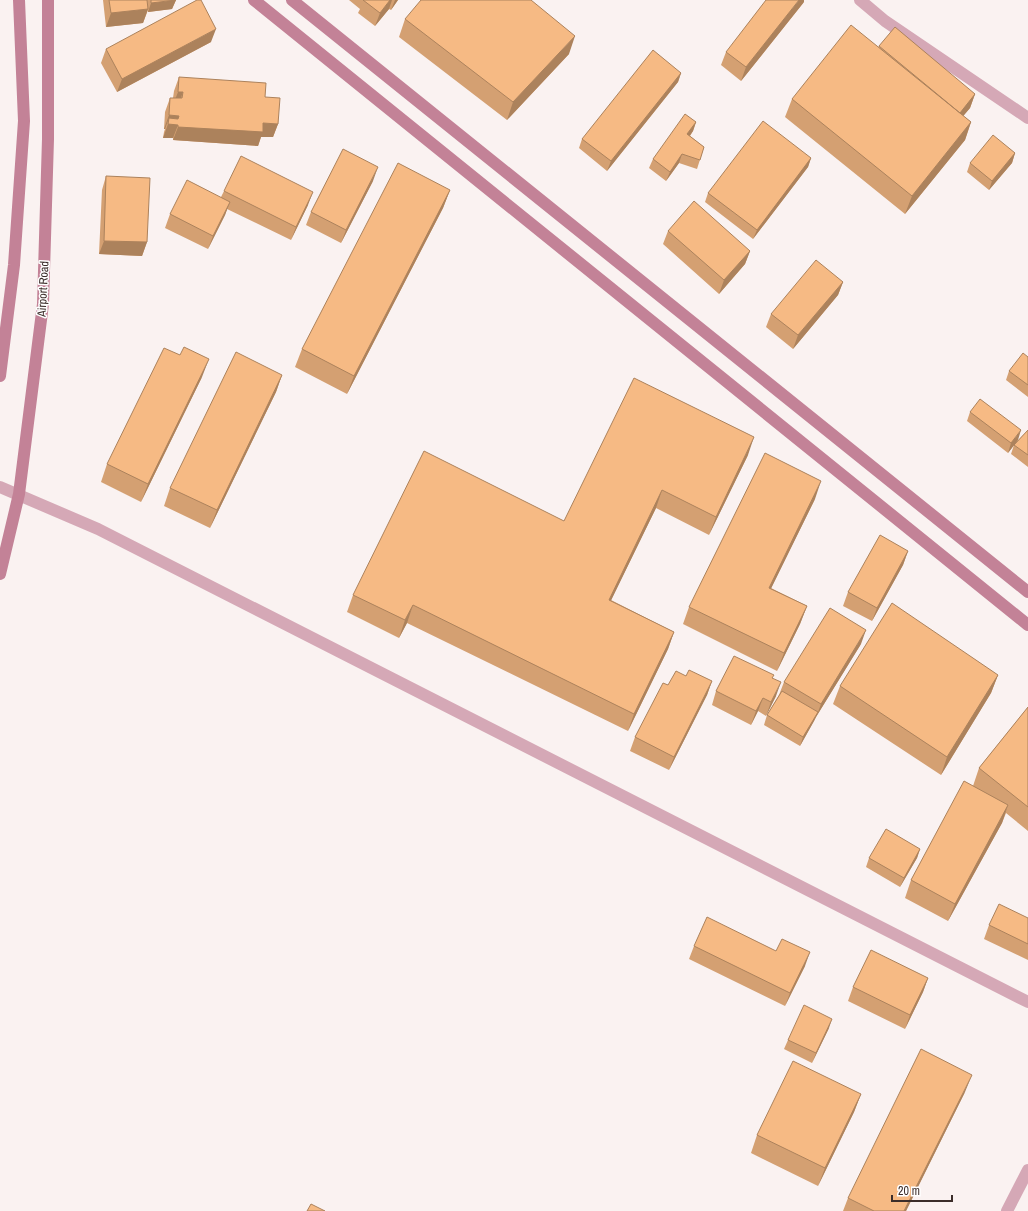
<svg xmlns="http://www.w3.org/2000/svg" width="1028" height="1211" font-family="'Archivo Narrow',sans-serif">
<style>
.lines{fill:none;stroke-linecap:round;stroke-linejoin:round}
.street{stroke:#d5a8b6;stroke-width:12}
.secondary{stroke:#c38297;stroke-width:12}
.wall{fill:#d4a072}
.shaded-wall{fill:#ac825c}
.building{fill:#f6ba84;stroke:#ac825c}
.labels{text-anchor:middle;stroke-width:3;stroke-linejoin:round;paint-order:stroke}
.street-label{font-size:12px;fill:#3b2d2a;stroke:#fff}
</style>
<rect width="100%" height="100%" fill="#faf2f1"/>
<g class="lines">
<!-- street -->
<path class="street" d="M860,0L885,21L1028,118
M0,487L98,529L1028,1002
M1007,1211L1028,1170"/>
<!-- secondary -->
<path class="secondary" d="M254,0L1028,625
M292,0L1028,592
M0,376L14,265L24,121L19,0
M0,574L19,494L43,304L48,139V0"/>
</g>
<!-- wall -->
<path class="wall" d="M103,0H176L172,9L148,12V10L143,23L106,27Z
M349,0H398L391,10L389,9L375,26L358,13L360,9Z
M804,2L741,81L721,65L726,52Z
M405,19L569,54L507,120L399,37Z
M211,42L117,92L101,63L106,49Z
M879,46L975,94L970,108L963,116L971,122L965,140L905,214L785,117L792,99L878,47Z
M681,73L678,82L607,171L579,148L582,139Z
M179,77L265,97L278,124L273,137H261L258,146L173,140V138H163L164,132L165,129H164L165,112L170,98H173L174,91Z
M696,122L693,131L690,136L704,147L697,169L679,163L666,181L649,168L653,159Z
M1015,153L1012,163L989,190L967,172L970,163Z
M811,158L808,167L753,239L705,202L708,193Z
M106,176L147,242L142,256L99,254L102,190Z
M373,181L341,243L306,225L311,212Z
M450,190L443,208L347,394L295,367L302,349Z
M224,191L308,205L291,240L227,209L225,215L208,249L165,228L170,214L221,197Z
M668,231L750,251L745,264L719,294L663,244Z
M843,282L838,295L793,349L766,327L771,314Z
M1028,357V397L1006,380L1009,371Z
M282,375L276,392L210,528L164,506L170,488Z
M202,377L141,502L101,482L107,464Z
M970,412L1018,440L1008,453L967,421Z
M1028,430V467L1011,454L1014,445Z
M748,455L709,535L656,508L611,600L674,632L668,649L628,731L407,623L399,638L347,612L353,595L564,521Z
M815,499L771,588L807,606L800,624L777,671L683,624L689,607Z
M908,551L903,565L872,621L843,606L848,592Z
M861,644L816,717L814,721L800,746L764,725L767,715L779,695L784,682Z
M998,675L991,693L941,775L833,704L840,686Z
M773,678L776,696L766,716L758,711L751,725L712,705L716,691Z
M712,681L707,695L669,770L630,751L635,737L668,685Z
M1028,707V831L1006,813L1002,823L948,921L905,898L911,880L973,786L979,768Z
M920,849L917,858L900,887L866,867L869,858Z
M1028,918V960L984,939L989,925Z
M694,946L776,951L805,966L785,1006L689,959Z
M928,978L923,992L905,1029L848,1001L853,987Z
M829,1028L812,1063L784,1049L788,1040Z
M965,1092L906,1211H843L848,1198Z
M861,1094L854,1112L818,1186L751,1153L757,1135Z"/>
<!-- shaded-wall -->
<path class="shaded-wall" d="M176,0L172,9L148,12L151,3Z
M390,0H392L389,9L375,26L380,13Z
M395,0H398L391,10Z
M799,0H804V2L741,81L746,67Z
M148,9L143,23L106,27L111,13Z
M216,29L211,42L117,92L122,79Z
M575,36L569,54L507,120L513,102Z
M681,73L678,82L607,171L611,161Z
M178,92H183L178,106L173,105Z
M975,94L970,108L954,127L959,113Z
M169,115L179,116L175,124L178,125L173,138H163L168,124L169,118L165,129H164Z
M696,122L693,131L684,144L687,134Z
M971,122L965,140L905,214L912,196Z
M263,123L278,124L273,137H261L258,146L173,140L178,127Z
M1015,153L1012,163L989,190L992,181Z
M682,154L679,163L666,181L670,172Z
M811,158L808,167L753,239L757,230Z
M378,167L373,181L341,243L346,230Z
M450,190L443,208L347,394L354,376Z
M313,192L308,205L291,240L296,227Z
M230,202L225,215L208,249L213,236Z
M104,241L147,242L142,256L99,254Z
M750,251L745,264L719,294L724,280Z
M843,282L838,295L793,349L798,335Z
M209,359L202,377L141,502L148,484Z
M282,375L276,392L210,528L217,510Z
M1021,430L1018,440L1008,453L1011,443Z
M754,437L748,455L709,535L716,517Z
M821,481L815,499L763,605L769,588Z
M662,490L656,508L603,617L609,600Z
M908,551L903,565L872,621L877,608Z
M413,605L407,623L399,638L405,620Z
M807,606L800,624L777,671L784,653Z
M866,630L861,644L816,717L814,721L800,746L803,737L818,712L821,704Z
M674,632L668,649L628,731L634,714Z
M998,675L991,693L941,775L947,757Z
M712,681L707,695L669,770L674,757Z
M781,682L776,696L766,716L771,702Z
M763,698L758,711L751,725L756,711Z
M1008,805L1002,823L948,921L955,904Z
M920,849L917,858L900,887L904,878Z
M810,952L805,966L785,1006L790,993Z
M928,978L923,992L905,1029L910,1015Z
M832,1019L829,1028L812,1063L816,1053Z
M972,1075L965,1092L906,1211H904Z
M861,1094L854,1112L818,1186L825,1168Z"/>
<!-- building -->
<path class="building" d="M109,0H147L148,9L111,13Z
M151,0H176L151,3Z
M197,0H201L216,29L122,79L106,49Z
M363,0H390L380,13Z
M421,0H531L575,36L513,102L405,19Z
M766,0H799L746,67L726,52Z
M851,25L971,122L912,196L792,99Z
M895,27L975,94L960,113L879,46Z
M653,50L681,73L611,161L582,139Z
M179,77L266,83L265,97L280,98L278,124L263,123V132L178,127V125L168,124L169,118L178,119L179,116L169,115L170,98H182L183,92H178Z
M685,114L696,122L687,134L704,147L700,160L682,154L670,172L653,159Z
M763,121L811,158L757,230L708,193Z
M993,135L1015,153L992,181L970,163Z
M343,149L378,167L346,230L311,212Z
M241,156L313,192L296,227L224,191Z
M398,163L450,190L354,376L302,349Z
M106,176L150,178L147,242L104,241Z
M187,180L230,202L213,236L170,214Z
M694,201L750,251L724,280L668,231Z
M816,260L843,282L798,335L771,314Z
M184,347L209,359L148,484L107,464L164,348L180,355Z
M236,352L282,375L217,510L170,488Z
M1023,353L1028,357V385L1009,371Z
M634,378L754,437L716,517L662,490L609,600L674,632L634,714L413,605L405,620L353,595L424,451L564,521Z
M980,399L1021,430L1011,443L970,412Z
M1028,430V455L1014,445Z
M765,453L821,481L769,588L807,606L784,653L689,607Z
M880,535L908,551L877,608L848,592Z
M892,603L998,675L947,757L840,686Z
M830,608L866,630L821,704L784,682Z
M734,656L774,675L772,678L781,682L771,702L763,698L756,711L716,691Z
M689,670L712,681L674,757L635,737L663,683L668,685L676,671L686,676Z
M782,691L818,712L803,737L767,715Z
M1028,707V807L979,768Z
M964,781L1008,805L955,904L911,880Z
M886,829L920,849L904,878L869,858Z
M999,904L1028,918V944L989,925Z
M707,917L776,951L782,939L810,952L790,993L694,946Z
M871,950L928,978L910,1015L853,987Z
M804,1005L832,1019L816,1053L788,1040Z
M921,1049L972,1075L904,1211H874L848,1198Z
M793,1061L861,1094L825,1168L757,1135Z
M311,1204L325,1211H307Z"/>
<g class="labels">
<!-- street labels -->
<g class="street-label">
<text transform="translate(43 289) rotate(-87)" y="4">Airport Road</text>
</g>
</g>
<!-- scale -->
<path d="M892 1195v6h60v-6" fill="none" stroke="#3b2d2a" stroke-width="2"/>
<text x="898" y="1195" font-size="12" fill="#3b2d2a" stroke="#ffffff" stroke-width="3" paint-order="stroke">20 m</text>
</svg>
